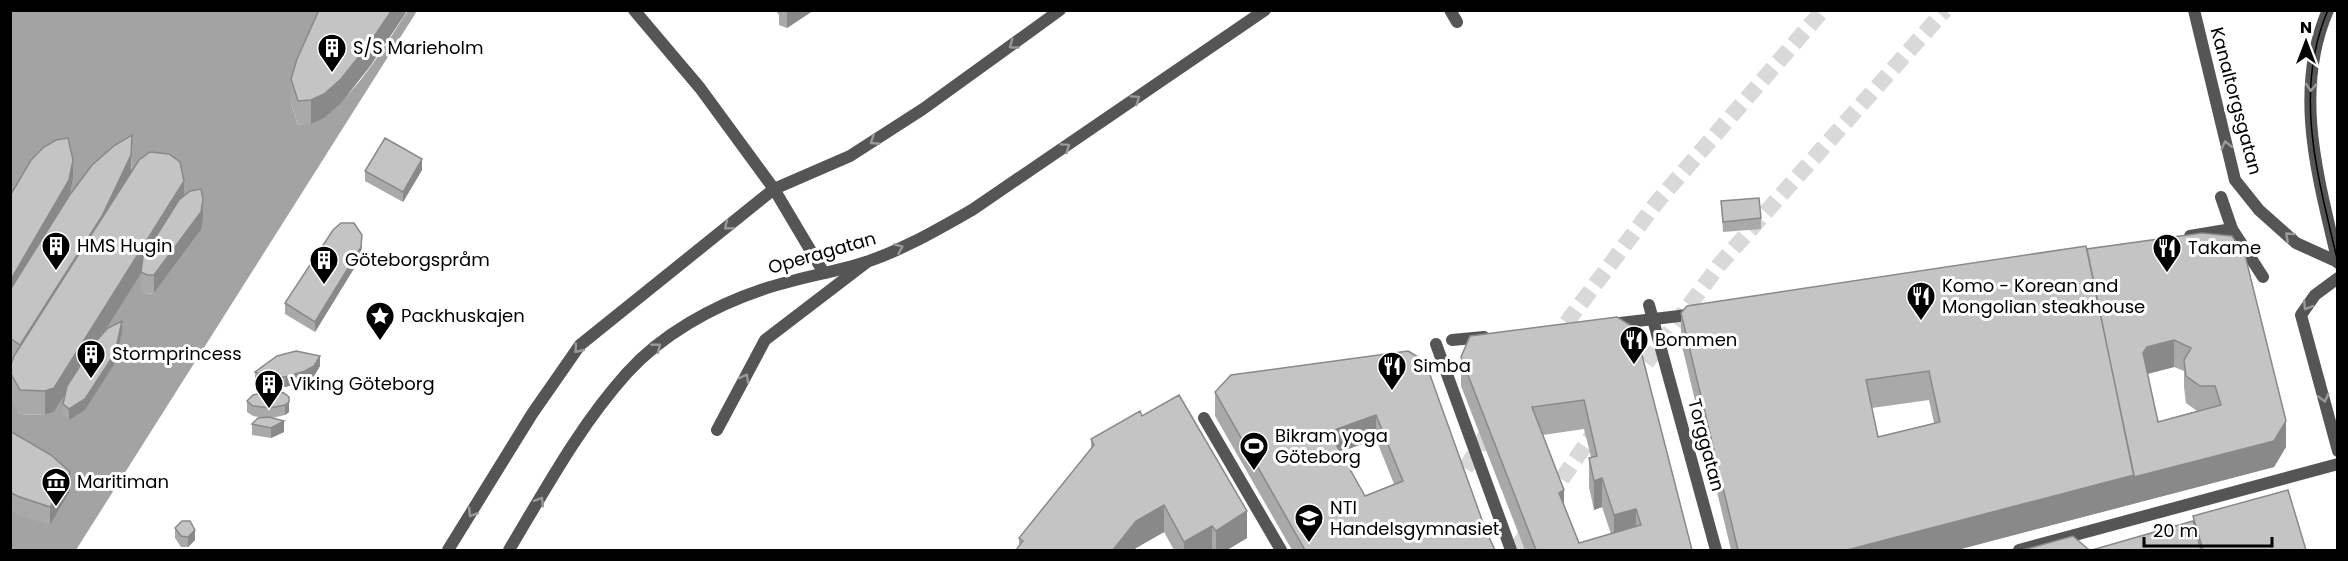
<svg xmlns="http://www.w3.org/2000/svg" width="2348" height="561" font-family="Poppins,sans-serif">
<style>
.water{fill:#a3a3a3;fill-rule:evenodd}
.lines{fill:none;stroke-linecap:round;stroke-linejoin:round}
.trunk-tunnel{stroke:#d9d9d9;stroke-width:16;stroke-dasharray:16 8;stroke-linecap:butt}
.service{stroke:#555;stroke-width:12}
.pedestrian{stroke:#555;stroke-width:12}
.minor{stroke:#555;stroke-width:12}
.tertiary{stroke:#555;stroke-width:12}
.tram{stroke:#000;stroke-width:1.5}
.wall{fill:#a9a9a9;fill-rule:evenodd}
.shaded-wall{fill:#898989}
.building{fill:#c4c4c4;stroke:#898989;stroke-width:1.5;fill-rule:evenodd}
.oneway{stroke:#999}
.labels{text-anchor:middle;stroke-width:6;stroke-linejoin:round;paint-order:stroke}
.poi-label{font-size:18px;fill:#000;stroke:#fff;text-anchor:start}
.street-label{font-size:18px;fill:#000;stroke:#fff}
</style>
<rect width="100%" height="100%" fill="#fff"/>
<!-- water -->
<path class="water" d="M11,11H330L297,83L291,103L298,125C343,122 384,45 408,11H417L76,550H11V396L20,414L45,415L54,412L183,205L11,391V357L120,200L131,173L132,155L69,215L11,214ZM201,230L154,293L147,294L142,290L143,276Z"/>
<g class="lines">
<!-- trunk-tunnel -->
<path class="trunk-tunnel" d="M1552,342L1657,202L1823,10
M1632,382L1720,264L1945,10
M1453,489L1493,424
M1548,499L1600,424
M1516,550L1533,523"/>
<!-- service -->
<path class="service" d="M1450,10L1457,22
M2328,10C2292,93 2319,180 2338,263
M717,430L765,340L867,262"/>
<!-- pedestrian -->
<path class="pedestrian" d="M2221,197L2232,229
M2190,236L2232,229L2263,277
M1612,324L1696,314
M1452,340L1484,337"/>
<!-- minor -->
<path class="minor" d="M634,10L700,88L774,189L824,273
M2194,10L2235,180L2259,210L2296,243L2338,262
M2338,278L2315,295L2301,315L2338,451
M1649,305L1716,550
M1436,344L1511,550
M1204,418L1281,550
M2019,550L2338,464"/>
<!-- tertiary -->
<path class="tertiary" d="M448,550L532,414L580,345L774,189L850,156L923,109L1060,10
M509,550C545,490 580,425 627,373C661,335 713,306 761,290C795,278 832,273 866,262C903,250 938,229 972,210L1265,10"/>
<!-- tram -->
<path class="tram" d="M2328,10C2292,93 2319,180 2338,263"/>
</g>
<!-- wall -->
<path class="wall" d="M775,10H814L787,28L779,25V15Z
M371,65L341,103L324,118L311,124L298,125L291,103V79Z
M132,154L131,174L184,196L203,217L201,230L154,293L147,294L141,290V272L103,333L122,332L115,363L85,410L69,420L63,415V404L65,395L54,412L45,415L20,414L10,395V367L13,359L10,357V196L73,178L70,194Z
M422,170L403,202L365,181V171Z
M1721,201L1761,218V229L1723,232Z
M2202,233L2286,447L2274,467L1957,550H1731L1681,342V313L2087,249ZM2174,367L2184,371V387L2186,403L2197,411L2158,422L2147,374ZM1929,400L1934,423L1878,437L1872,408Z
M362,245L361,257L315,332L285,314V303Z
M1617,317L1692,550H1525L1461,386V357ZM1584,429L1591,457L1589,458V487L1594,510L1602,507L1611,534L1579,543L1564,505L1543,435Z
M1425,361L1486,531L1495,550H1292L1215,416V392ZM1376,439L1394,484L1365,496L1340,452Z
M320,366L314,376L305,382L285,387H267L255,382V372Z
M284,393L289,412L285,415L272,418L284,432L271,438L252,435V424L265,418L253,416L247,412V401Z
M1142,416L1247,538L1227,550H1174L1164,532L1136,548L1019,547V538L1091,449V439Z
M10,431L70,491L50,525L17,515L10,510Z
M2193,516L2306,550H2092L2193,521Z
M175,528L195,540L188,547H181L175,538Z"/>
<!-- shaded-wall -->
<path class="shaded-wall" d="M392,10H408L371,65L341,103L324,118L311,124V100Z
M787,10H814L787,28Z
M132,135L131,173L20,363V345Z
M422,159V170L403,202V192Z
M73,160V178L69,199L10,299V281Z
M184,181V205L54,412L45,415V391Z
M203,199V217L201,230L154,293V275Z
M362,235L361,257L315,332V322Z
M122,321V332L115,363L85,410L69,420V409Z
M2174,340V367L2147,374L2143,353L2147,347Z
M320,356V366L314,376L305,382L285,387V377Z
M289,402V412L285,415V405Z
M1376,415V439L1329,456V432Z
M284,421V432L271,438V428Z
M2286,421V447L2274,467L1957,550H1847Z
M70,472V491L50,525V507Z
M1602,478V507L1594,510V481Z
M1564,490V519L1559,493Z
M1164,505V532L1136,548L1134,550H1113L1136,521Z
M1636,509V538L1614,544V515Z
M1247,511V538L1227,550H1216V531Z
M1212,526V550H1184V542Z
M195,530V540L188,547V537Z"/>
<!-- building -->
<path class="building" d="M319,10H392L371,41L341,79L324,94L311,100L298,101L291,79L297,59Z
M132,135L131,155L102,216L20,345L10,338V290L69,196L92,165L115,145Z
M68,138L73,160L69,180L10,281V196L31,160L44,147L56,140Z
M385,138L422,159L403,192L365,171Z
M150,152L169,154L180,162L184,181L54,388L45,391L20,390L10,372V367L14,356L139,160Z
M201,189L203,199L201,212L154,275H147L141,272L143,257L179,200L190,191Z
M1759,198L1761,218L1723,222L1721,201Z
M341,223H354L362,235L361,247L315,322L285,303L333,230Z
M2202,233L2232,236L2245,255L2286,421L2274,441L2134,477L2087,249ZM2174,340L2191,348L2184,360L2186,376L2200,386H2215L2221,405L2158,422L2143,353L2147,347Z
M2086,246L2134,475L1847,550H1738L1681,313L1687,306ZM1929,371L1940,422L1878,437L1866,380Z
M1617,317L1635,328L1692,550H1536L1461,357L1470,336ZM1584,400L1597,456L1589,458L1594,481L1602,478L1614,515L1636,509L1641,525L1579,543L1559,493L1564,490L1532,407Z
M122,321L115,353L85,399L69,409L63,404L67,386L96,341L108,328Z
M296,351L320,356L314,366L305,371L285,377H267L255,372L277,356Z
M1408,351L1425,361L1486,531L1495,550H1305L1215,392L1231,375ZM1376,415L1403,481L1365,496L1329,432Z
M270,391L284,393L289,397V402L285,405L270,408L253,406L247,401L253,395Z
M1179,395L1247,511L1216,531L1212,526L1184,542L1164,505L1136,521L1113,550H1016L1023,541L1019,538L1094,445L1091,439L1140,411L1142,416Z
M269,417L284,421L271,428L252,424L258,418Z
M10,431L51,455L70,472L50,507L17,496L10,492Z
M2288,490L2306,550H2203L2193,516Z
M182,521H190L195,530L188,537L181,536L175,528Z
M2193,521L2201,550H2092Z
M2073,536L2088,549L2089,550H2023Z"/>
<!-- one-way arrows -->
<defs><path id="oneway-chevron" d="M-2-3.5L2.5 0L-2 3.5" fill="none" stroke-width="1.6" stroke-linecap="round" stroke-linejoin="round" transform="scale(1.5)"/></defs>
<g class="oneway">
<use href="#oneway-chevron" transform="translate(1013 45) rotate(144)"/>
<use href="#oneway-chevron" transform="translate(2311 87) rotate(94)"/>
<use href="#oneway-chevron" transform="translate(1136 99) rotate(-35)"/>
<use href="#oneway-chevron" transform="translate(874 141) rotate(147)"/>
<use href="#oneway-chevron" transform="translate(2226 145) rotate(-103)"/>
<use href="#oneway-chevron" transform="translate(1066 147) rotate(-34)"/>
<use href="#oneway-chevron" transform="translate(728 226) rotate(141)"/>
<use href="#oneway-chevron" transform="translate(2289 236) rotate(-138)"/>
<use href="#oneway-chevron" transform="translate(899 248) rotate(-24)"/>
<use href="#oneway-chevron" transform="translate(2307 306) rotate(122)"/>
<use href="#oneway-chevron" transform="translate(657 347) rotate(-38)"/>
<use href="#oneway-chevron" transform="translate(578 349) rotate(129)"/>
<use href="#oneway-chevron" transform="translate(745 378) rotate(-62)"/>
<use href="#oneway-chevron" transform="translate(2324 398) rotate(76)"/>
<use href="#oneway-chevron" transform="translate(540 501) rotate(-58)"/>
<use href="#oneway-chevron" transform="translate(472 513) rotate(122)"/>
</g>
<!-- icons -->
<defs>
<g id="building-pin" transform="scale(1.5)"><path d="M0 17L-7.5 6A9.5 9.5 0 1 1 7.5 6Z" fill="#000" stroke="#fff"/><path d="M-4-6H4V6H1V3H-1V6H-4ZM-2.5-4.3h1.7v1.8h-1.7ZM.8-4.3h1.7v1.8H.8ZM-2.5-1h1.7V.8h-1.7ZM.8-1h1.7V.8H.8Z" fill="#fff"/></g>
<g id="restaurant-pin" transform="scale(1.5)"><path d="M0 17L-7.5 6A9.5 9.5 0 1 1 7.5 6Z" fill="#000" stroke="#fff"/><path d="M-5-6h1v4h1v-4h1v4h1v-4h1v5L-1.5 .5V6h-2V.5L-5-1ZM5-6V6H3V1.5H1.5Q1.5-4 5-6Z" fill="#fff"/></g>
<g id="sight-pin" transform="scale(1.5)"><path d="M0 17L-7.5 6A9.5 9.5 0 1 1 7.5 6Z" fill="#000" stroke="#fff"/><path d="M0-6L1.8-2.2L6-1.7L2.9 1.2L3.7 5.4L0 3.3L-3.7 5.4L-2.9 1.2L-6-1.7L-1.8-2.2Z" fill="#fff"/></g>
<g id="stadium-pin" transform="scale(1.5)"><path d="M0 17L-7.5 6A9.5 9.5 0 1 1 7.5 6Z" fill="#000" stroke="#fff"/><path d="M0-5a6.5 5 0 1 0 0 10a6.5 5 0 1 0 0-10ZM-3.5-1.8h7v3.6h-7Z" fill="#fff"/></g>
<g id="museum-pin" transform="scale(1.5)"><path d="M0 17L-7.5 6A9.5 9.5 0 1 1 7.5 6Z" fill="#000" stroke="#fff"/><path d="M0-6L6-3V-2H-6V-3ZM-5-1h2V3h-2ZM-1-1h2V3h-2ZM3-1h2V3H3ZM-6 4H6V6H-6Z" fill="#fff"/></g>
<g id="school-pin" transform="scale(1.5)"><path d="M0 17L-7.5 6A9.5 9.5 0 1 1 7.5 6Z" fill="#000" stroke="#fff"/><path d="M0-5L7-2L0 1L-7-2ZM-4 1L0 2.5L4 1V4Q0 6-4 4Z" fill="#fff"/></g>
</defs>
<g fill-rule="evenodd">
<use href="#building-pin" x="332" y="48"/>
<use href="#building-pin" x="56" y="246"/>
<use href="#restaurant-pin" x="2167" y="248"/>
<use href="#building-pin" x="324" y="260"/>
<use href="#restaurant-pin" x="1921" y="296"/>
<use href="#sight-pin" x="380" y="316"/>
<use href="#restaurant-pin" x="1634" y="340"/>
<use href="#building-pin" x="91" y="354"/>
<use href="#restaurant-pin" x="1392" y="366"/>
<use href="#building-pin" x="269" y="384"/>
<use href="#stadium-pin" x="1254" y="446"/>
<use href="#museum-pin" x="56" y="482"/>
<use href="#school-pin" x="1309" y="518"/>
</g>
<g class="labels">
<!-- poi labels -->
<g class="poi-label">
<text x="353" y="54">S/S Marieholm</text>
<text x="77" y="252">HMS Hugin</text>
<text x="2188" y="254">Takame</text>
<text x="345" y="266">Göteborgspråm</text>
<text x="1942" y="292">Komo - Korean and<tspan x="1942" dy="21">Mongolian steakhouse</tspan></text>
<text x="401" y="322">Packhuskajen</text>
<text x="1655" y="346">Bommen</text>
<text x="112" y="360">Stormprincess</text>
<text x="1413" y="372">Simba</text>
<text x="290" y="390">Viking Göteborg</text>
<text x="1275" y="442">Bikram yoga<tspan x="1275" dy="21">Göteborg</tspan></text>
<text x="77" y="488">Maritiman</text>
<text x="1330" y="514">NTI<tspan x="1330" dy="21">Handelsgymnasiet</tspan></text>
</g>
<!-- street labels -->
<g class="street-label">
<text transform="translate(2236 101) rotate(75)" y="6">Kanaltorgsgatan</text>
<text transform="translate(822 253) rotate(-16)" y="6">Operagatan</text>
<text transform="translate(1706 445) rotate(75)" y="6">Torggatan</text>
</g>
</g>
<!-- border -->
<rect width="2348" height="561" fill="none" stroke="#000000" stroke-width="24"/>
<!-- north arrow -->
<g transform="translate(2306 42)" stroke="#ffffff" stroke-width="4.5" paint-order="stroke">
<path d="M0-4.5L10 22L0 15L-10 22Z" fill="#000000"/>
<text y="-9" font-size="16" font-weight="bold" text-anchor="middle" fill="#000000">N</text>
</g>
<!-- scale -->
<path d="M2144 537v9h128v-9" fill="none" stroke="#000000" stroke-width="3"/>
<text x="2153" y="537" font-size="18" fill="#000000" stroke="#ffffff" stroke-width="4.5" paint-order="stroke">20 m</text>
</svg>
